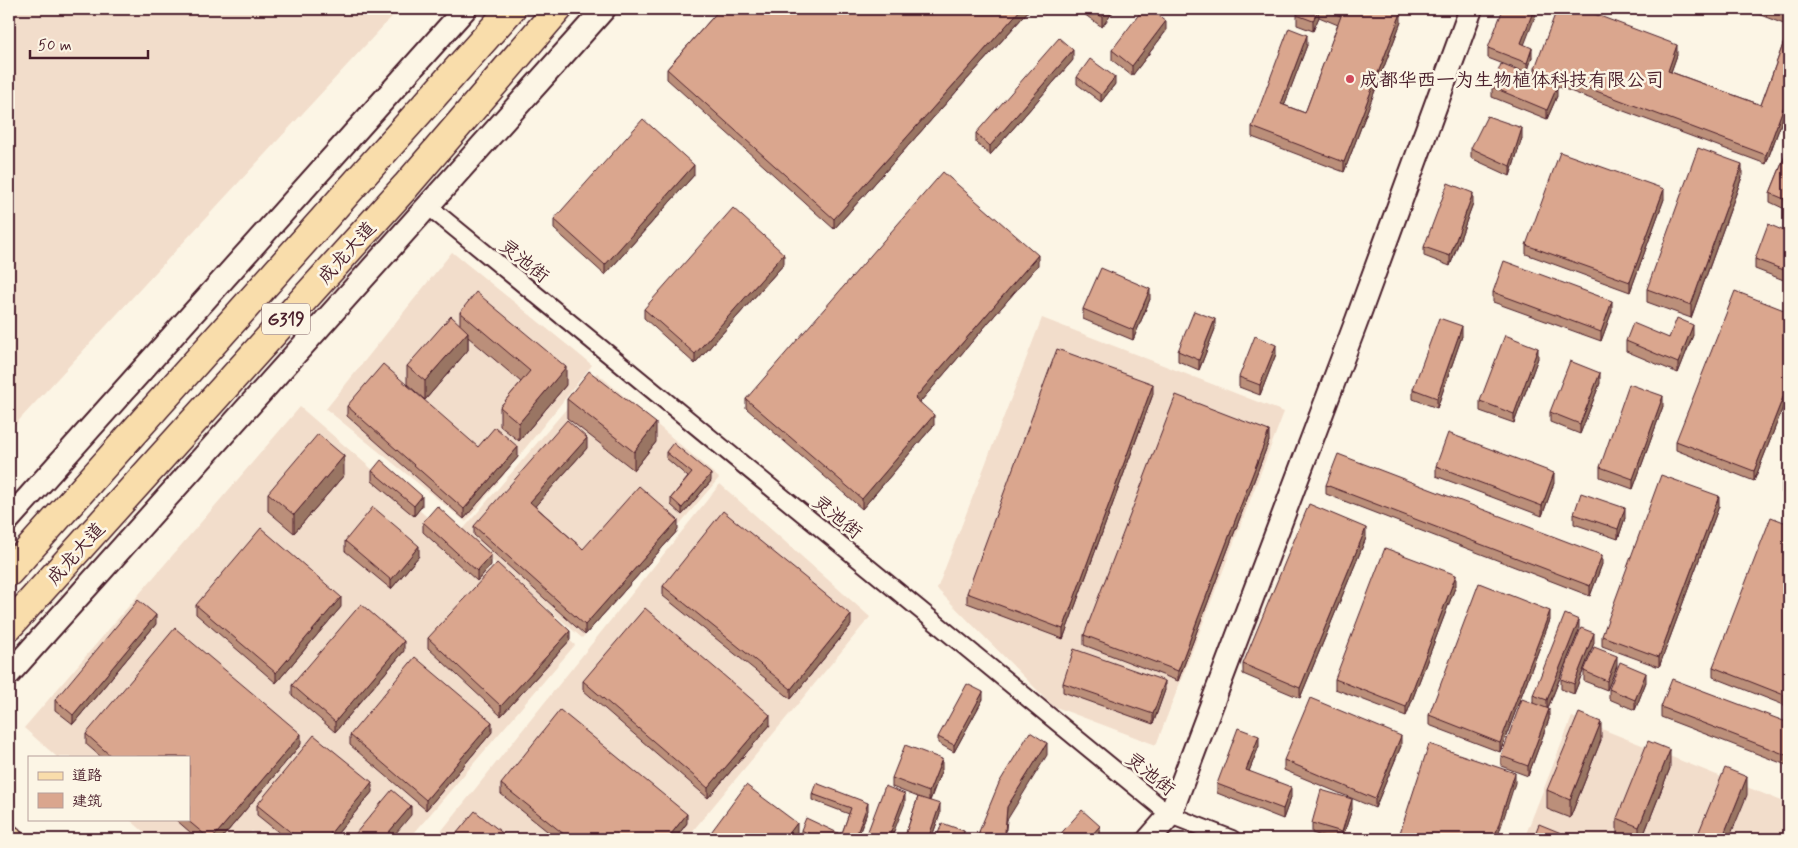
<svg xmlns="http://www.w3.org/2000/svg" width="1798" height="848" font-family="Mynerve,'LXGW WenKai TC',sans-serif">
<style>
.built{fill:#f2ddcb}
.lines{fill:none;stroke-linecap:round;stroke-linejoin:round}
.street-casing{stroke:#4a1f2b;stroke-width:20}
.secondary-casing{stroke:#4a1f2b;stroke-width:26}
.primary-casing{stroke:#4a1f2b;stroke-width:29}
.highway-casing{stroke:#4a1f2b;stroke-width:31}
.street{stroke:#fcf5e5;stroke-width:16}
.secondary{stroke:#fcf5e5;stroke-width:22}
.primary{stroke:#f9ddab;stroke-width:25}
.highway{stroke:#f9ddab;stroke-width:28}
.wall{fill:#bb8f7a;stroke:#4a1f2b}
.shaded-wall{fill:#997463;stroke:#4a1f2b}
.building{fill:#daa68e;stroke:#4a1f2b}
.poi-dot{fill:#d1495b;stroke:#fcf5e5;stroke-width:2}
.labels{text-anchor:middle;stroke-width:5;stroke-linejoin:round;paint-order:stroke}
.shield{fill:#fcf5e5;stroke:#7f5f63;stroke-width:1}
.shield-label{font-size:18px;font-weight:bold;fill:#4a1f2b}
.poi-label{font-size:19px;fill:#4a1f2b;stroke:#fcf5e5;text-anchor:start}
.street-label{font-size:19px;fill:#4a1f2b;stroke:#fcf5e5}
</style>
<rect width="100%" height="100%" fill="#fcf5e5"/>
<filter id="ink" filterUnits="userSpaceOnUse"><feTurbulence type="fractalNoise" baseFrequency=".02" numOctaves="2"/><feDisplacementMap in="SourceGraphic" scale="10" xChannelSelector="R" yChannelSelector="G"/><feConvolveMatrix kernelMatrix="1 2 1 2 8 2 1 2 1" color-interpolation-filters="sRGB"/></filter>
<g filter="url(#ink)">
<!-- built -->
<path class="built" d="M9,9H399L9,431Z
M452,252L592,365L466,522L326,409Z
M1042,318L1284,412L1156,745L1053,706L937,589Z
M597,373L719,478L582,638L460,533Z
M300,407L575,645L409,839H262L252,831L244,839H152L129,819H189V757H57L24,728Z
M720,484L870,617L686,839H435Z
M1572,717L1789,804V839H1524Z"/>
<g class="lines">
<!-- street casing -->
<g class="street-casing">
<path id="street" d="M428,206L1170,815L1232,839"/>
</g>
<!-- secondary casing -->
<g class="secondary-casing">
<path id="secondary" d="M9,519L465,9
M9,674L604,9
M1149,839L1170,815L1357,320L1471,9"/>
</g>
<!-- primary casing -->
<g class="primary-casing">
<path id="primary" d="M9,838L10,839"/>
</g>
<!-- highway casing -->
<g class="highway-casing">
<path id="highway" d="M9,572L511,9
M9,626L406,186L558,9"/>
</g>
<!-- street -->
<use href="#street" class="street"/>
<!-- secondary -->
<use href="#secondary" class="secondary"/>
<!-- primary -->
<use href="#primary" class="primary"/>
<!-- highway -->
<use href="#highway" class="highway"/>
</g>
<!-- wall -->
<path class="wall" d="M720,9H1030L834,229L667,79V69Z
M1084,9H1115L1102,27L1084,14Z
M1299,9H1390L1401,22L1344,172L1252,137V127L1307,45L1284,105L1305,113L1338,25L1319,17L1313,31L1297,25V15Z
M1745,9H1789V26Z
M1789,28V102L1766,164L1535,78V68L1677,55L1671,72L1761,105Z
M1166,31L1132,76L1112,60V50Z
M1524,44L1532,57L1527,73L1488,58V48Z
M1073,60L990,155L976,143V133Z
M1077,77L1115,84L1101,102L1077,84Z
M1492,87L1557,96L1547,119L1492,97Z
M1522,138L1510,176L1471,158V148Z
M1789,146V211L1770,202V193Z
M694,175L605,275L554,229V219Z
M1742,177L1691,318L1647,302V289Z
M1664,199L1630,292L1526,254V245Z
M1473,203L1450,266L1424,256V247Z
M1789,233V282L1755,269V259Z
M784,264L695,364L644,318V309Z
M1038,265L920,402L934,425L862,509L746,408V399Z
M1493,292L1612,311L1601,341L1493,302Z
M1150,299L1133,340L1083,319V309Z
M460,312L566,385L519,441L500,426V407L521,382L468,337V350L425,400L407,384V366L460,324Z
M1789,312V392L1754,481L1676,450V441Z
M1215,329L1199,370L1178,361V351Z
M1693,335L1678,373L1626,351V341L1669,338Z
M1462,336L1437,408L1413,399V389Z
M1276,354L1260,395L1239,387V377Z
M1538,358L1514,423L1480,411V401Z
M1600,383L1580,434L1550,422V412Z
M1153,394L1063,639L967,603V593Z
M567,399L656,442L634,470L567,418Z
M347,406L478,447L518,457L464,519L347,416Z
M1663,406L1633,489L1600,477V467Z
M1269,441L1178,681L1084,645V635Z
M587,448L535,506L583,549L678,530L585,635L474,535V526Z
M666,452L711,481L682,515L671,505V498L688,477L666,458Z
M1789,465V496L1782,493V484Z
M1436,466L1554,483L1542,516L1436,476Z
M372,471L422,506L414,516L372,481Z
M344,475L294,533L268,511V493Z
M1326,485L1602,564L1590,596L1326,494Z
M1719,506L1659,667L1602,646V636Z
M1574,514L1625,518L1618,539L1574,524Z
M423,522L491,565L477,581L423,532Z
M1789,524V707L1713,677V667Z
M1366,538L1300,698L1243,674V664Z
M345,541L419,556L391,589L345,551Z
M1456,585L1406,716L1335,689V679Z
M663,586L851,625L791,699L663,596Z
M196,605L341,607L276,683L196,614Z
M1550,620L1500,752L1429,725V715Z
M156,624L73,724L55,710V700Z
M1579,630L1548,708L1549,719L1528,776L1501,766V756L1533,703V695Z
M428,638L570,640L501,716L428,648Z
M1594,643L1574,694L1561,689V679Z
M404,651L335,732L292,695V685Z
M1617,666L1607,690L1584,681V671Z
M583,681L770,725L708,798L583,690Z
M1646,682L1635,710L1609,699V689Z
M1063,683L1165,690L1153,724L1063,692Z
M983,699L954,752L938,743V737Z
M1661,707L1789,723V766L1661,717Z
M492,732L426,810L350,745V735Z
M86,734L301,744L221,839H198L175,819H189V757H101L86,744Z
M1601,740L1570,818L1547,809V790Z
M1259,746L1249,771L1291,797L1283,819L1217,793V784Z
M1401,746L1375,808L1284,770V760Z
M1670,768L1642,839H1623L1617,837V818Z
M942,769L930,801L940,814L931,839H904L918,797L892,787V778Z
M501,784L687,823L675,839H557L501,794Z
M372,792L333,839H287L257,815V805Z
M812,794L868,810L857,839H841V836L849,814L812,800Z
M1352,809L1342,839H1333L1312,833V823Z
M801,830L838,839H797L801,836Z"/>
<!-- shaded-wall -->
<path class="shaded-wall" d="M1021,9H1030L834,229V219Z
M1108,9H1115L1102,27V17Z
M1318,9L1319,17L1313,31V21Z
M1534,9H1538L1521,53V43Z
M1401,13V22L1344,172V162Z
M1166,21V31L1132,76V66Z
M1307,35V45L1281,114V104Z
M1677,45V55L1668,80V71Z
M1532,48V57L1527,73V63Z
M1073,50V60L990,155V146Z
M1115,77V84L1101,102V95Z
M1557,87V96L1547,119V110Z
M1789,92V102L1766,164V155Z
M1522,128V138L1510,176V166Z
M1742,164V177L1691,318V305Z
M694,165V175L605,275V265Z
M1664,189V199L1630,292V282Z
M1473,193V203L1450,266V256Z
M784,254V264L695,364V354Z
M1038,255V265L915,408V398Z
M1150,289V299L1133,340V330Z
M1612,301V311L1601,341V332Z
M1215,319V329L1199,370V360Z
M1693,325V335L1678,373V363Z
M1462,326V336L1437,408V398Z
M468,332V350L425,400V381Z
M1276,345V354L1260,395V385Z
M1538,348V358L1514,423V414Z
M566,367V385L519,441V423Z
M1600,373V383L1580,434V424Z
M1789,382V392L1754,481V471Z
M1153,384V394L1063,639V629Z
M1663,396V406L1633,489V479Z
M934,415V425L862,509V499Z
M656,423V442L634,470V452Z
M1269,431V441L1178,681V671Z
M587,438V448L530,512V502Z
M518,447V457L464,519V509Z
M344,456V475L294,533V515Z
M1554,473V483L1542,516V506Z
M711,474V481L682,515V508Z
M422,496V506L414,516V506Z
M1719,496V506L1659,667V657Z
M1625,508V518L1618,539V529Z
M678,520V530L585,635V625Z
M1366,528V538L1300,698V688Z
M419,546V556L391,589V580Z
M491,555V565L477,581V571Z
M1602,555V564L1590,596V586Z
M1456,575V585L1406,716V707Z
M341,597V607L276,683V673Z
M1550,611V620L1500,752V743Z
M156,615V624L73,724V715Z
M851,615V625L791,699V689Z
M1579,620V630L1547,710V700Z
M570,631V640L501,716V706Z
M1594,633V643L1574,694V684Z
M404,641V651L335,732V722Z
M1617,656V666L1607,690V681Z
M1646,673V682L1635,710V700Z
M1165,681V690L1153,724V714Z
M983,692V699L954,752V745Z
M1549,709V719L1528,776V766Z
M770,715V725L708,798V788Z
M492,722V732L426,810V800Z
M1601,722V740L1570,818V800Z
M301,734V744L221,839H212Z
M1259,736V746L1246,779V770Z
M1401,736V746L1375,808V799Z
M1047,743V755L1007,820L1005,839V832L1007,807Z
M1670,750V768L1642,839H1639V827Z
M942,759V769L929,802V792Z
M1515,773V783L1497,839H1494Z
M1747,777V795L1729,839H1722Z
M372,782V792L333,839H326Z
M1291,787V797L1283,819V809Z
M905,794V803L891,839H888Z
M1352,799V809L1342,839V832Z
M868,803V810L857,839H855Z
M940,804V814L931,839H928Z
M411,806V815L391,839H383Z
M687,814V823L675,839H667Z
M797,823V833L792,839H785Z
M1100,826V839H1088Z
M964,831V839H961Z"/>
<!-- building -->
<path class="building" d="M720,9H1021L834,219L667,69Z
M1090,9H1108L1102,17Z
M1143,9H1150L1166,21L1132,66L1112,50Z
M1299,9H1318L1313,21L1297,15Z
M1322,9H1390L1401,13L1344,162L1252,127L1289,28L1307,35L1281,104L1305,113L1341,16Z
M1503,9H1534L1521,43L1532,48L1527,63L1488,48Z
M1557,9H1581L1677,45L1668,71L1761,105L1789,28V92L1766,155L1535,68Z
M1771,9H1789V16Z
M1059,38L1073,50L990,146L976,133Z
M1090,59L1115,77L1101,95L1077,77Z
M1501,64L1557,87L1547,110L1492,87Z
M1487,116L1522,128L1510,166L1471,148Z
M643,119L694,165L605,265L554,219Z
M1789,146V201L1770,193Z
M1698,148L1742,164L1691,305L1647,289Z
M1560,152L1664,189L1630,282L1526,245Z
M943,172L1038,255L915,398L934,415L862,499L746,399Z
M1448,183L1473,193L1450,256L1424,247Z
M733,208L784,254L695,354L644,309Z
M1768,224L1789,233V272L1755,259Z
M1504,261L1612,301L1601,332L1493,292Z
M1101,268L1150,289L1133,330L1083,309Z
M1735,291L1789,312V382L1754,471L1676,441Z
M476,292L566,367L519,423L500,407L530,371L460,312Z
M1194,311L1215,319L1199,360L1178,351Z
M451,316L468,332L425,381L407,366Z
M1439,318L1462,326L1437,398L1413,389Z
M1677,318L1693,325L1678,363L1626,341L1633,323L1669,338Z
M1505,335L1538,348L1514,414L1480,401Z
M1255,336L1276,345L1260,385L1239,377Z
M1057,349L1153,384L1063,629L967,593Z
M1570,361L1600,373L1580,424L1550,412Z
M383,364L478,447L495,427L518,447L464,509L347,406Z
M589,371L656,423L634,452L567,399Z
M1629,384L1663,396L1633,479L1600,467Z
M1176,395L1269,431L1178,671L1084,635Z
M567,420L587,438L530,502L583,549L639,486L678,520L585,625L474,526Z
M1448,433L1554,473L1542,506L1436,466Z
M318,434L344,456L294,515L268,493Z
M673,443L711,474L682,508L671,498L692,473L666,452Z
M1338,454L1602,555L1590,586L1326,485Z
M381,460L422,496L414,506L372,471Z
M1789,465V486L1782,484Z
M1661,475L1719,496L1659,657L1602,636Z
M1581,493L1625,508L1618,529L1574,514Z
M1309,504L1366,528L1300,688L1243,664Z
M437,506L491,555L477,571L423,522Z
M373,507L419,546L391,580L345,541Z
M723,511L851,615L791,689L663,586Z
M1771,517L1789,524V697L1713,667Z
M261,528L341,597L276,673L196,605Z
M1385,548L1456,575L1406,707L1335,679Z
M497,563L570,631L501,706L428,638Z
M1479,583L1550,611L1500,743L1429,715Z
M138,600L156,615L73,715L55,700Z
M361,604L404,641L335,722L292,685Z
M645,608L770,715L708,788L583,681Z
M1565,614L1579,620L1547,700L1533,695Z
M175,628L301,734L212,839H210L186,819H189V757H112L86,734Z
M1581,628L1594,633L1574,684L1561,679Z
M1594,647L1617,656L1607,681L1584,671Z
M1074,649L1165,681L1153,714L1063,683Z
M415,657L492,722L426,800L350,735Z
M1620,662L1646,673L1635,700L1609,689Z
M1672,679L1789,723V756L1661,707Z
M967,684L983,692L954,745L938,737Z
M1310,698L1401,736L1375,799L1284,760Z
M1522,699L1549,709L1528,766L1501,756Z
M560,710L687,814L667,839H570L501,784Z
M1579,713L1601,722L1570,800L1547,790Z
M1238,728L1259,736L1246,770L1291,787L1283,809L1217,784Z
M1030,732L1047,743L1007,807L1005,832L1021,839H976L999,783Z
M314,735L372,782L326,839H299L257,805Z
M1648,741L1670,750L1639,827L1617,818Z
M1429,744L1515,773L1494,839H1398Z
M905,745L942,759L929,792L892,778Z
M1725,768L1747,777L1722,839H1696Z
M816,783L868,803L855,839H850L841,836L851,808L812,794Z
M746,785L797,823L785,839H706Z
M885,786L905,794L888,839H865Z
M392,790L411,806L383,839H351Z
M1321,790L1352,799L1342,832L1312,823Z
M918,797L940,804L928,839H904Z
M1082,810L1100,826L1088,839H1056Z
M475,811L510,839H452Z
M806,818L838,833L835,839H821L801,830Z
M942,823L964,831L961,839H936Z
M1539,824L1561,833L1559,839H1533Z
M798,835L809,839H797Z"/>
</g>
<!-- markers -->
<circle class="poi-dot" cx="1350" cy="79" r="5"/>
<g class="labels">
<!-- shield labels -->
<rect class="shield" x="262" y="303.5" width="48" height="31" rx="4"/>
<g class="shield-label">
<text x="286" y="325">G319</text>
</g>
<!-- poi labels -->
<g class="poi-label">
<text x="1360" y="86">成都华西一为生物植体科技有限公司</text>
</g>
<!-- street labels -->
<g class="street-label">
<text transform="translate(346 252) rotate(-48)" y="7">成龙大道</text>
<text transform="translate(525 260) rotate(39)" y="7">灵池街</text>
<text transform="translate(838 516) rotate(39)" y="7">灵池街</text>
<text transform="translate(75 553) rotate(-48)" y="7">成龙大道</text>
<text transform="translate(1151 773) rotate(39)" y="7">灵池街</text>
</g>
</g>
<!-- margin -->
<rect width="1798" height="848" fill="none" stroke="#fcf5e5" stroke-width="30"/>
<rect x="15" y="15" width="1768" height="818" fill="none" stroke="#4a1f2b" stroke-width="2" filter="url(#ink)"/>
<!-- legend -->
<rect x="28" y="756" width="162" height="65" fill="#fcf5e5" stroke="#b59f9b"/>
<rect x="38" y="772" width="25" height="8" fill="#f9ddab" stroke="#b59f9b"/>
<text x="72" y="780" font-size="15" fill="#4a1f2b">道路</text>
<rect x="38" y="793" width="25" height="15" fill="#daa68e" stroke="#b59f9b"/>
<text x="72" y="806" font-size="15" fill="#4a1f2b">建筑</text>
<!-- scale -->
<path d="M30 50v8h118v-8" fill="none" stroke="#4a1f2b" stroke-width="2.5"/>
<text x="38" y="50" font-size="15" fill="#4a1f2b" stroke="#fcf5e5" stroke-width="4" paint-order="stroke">50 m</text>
</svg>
